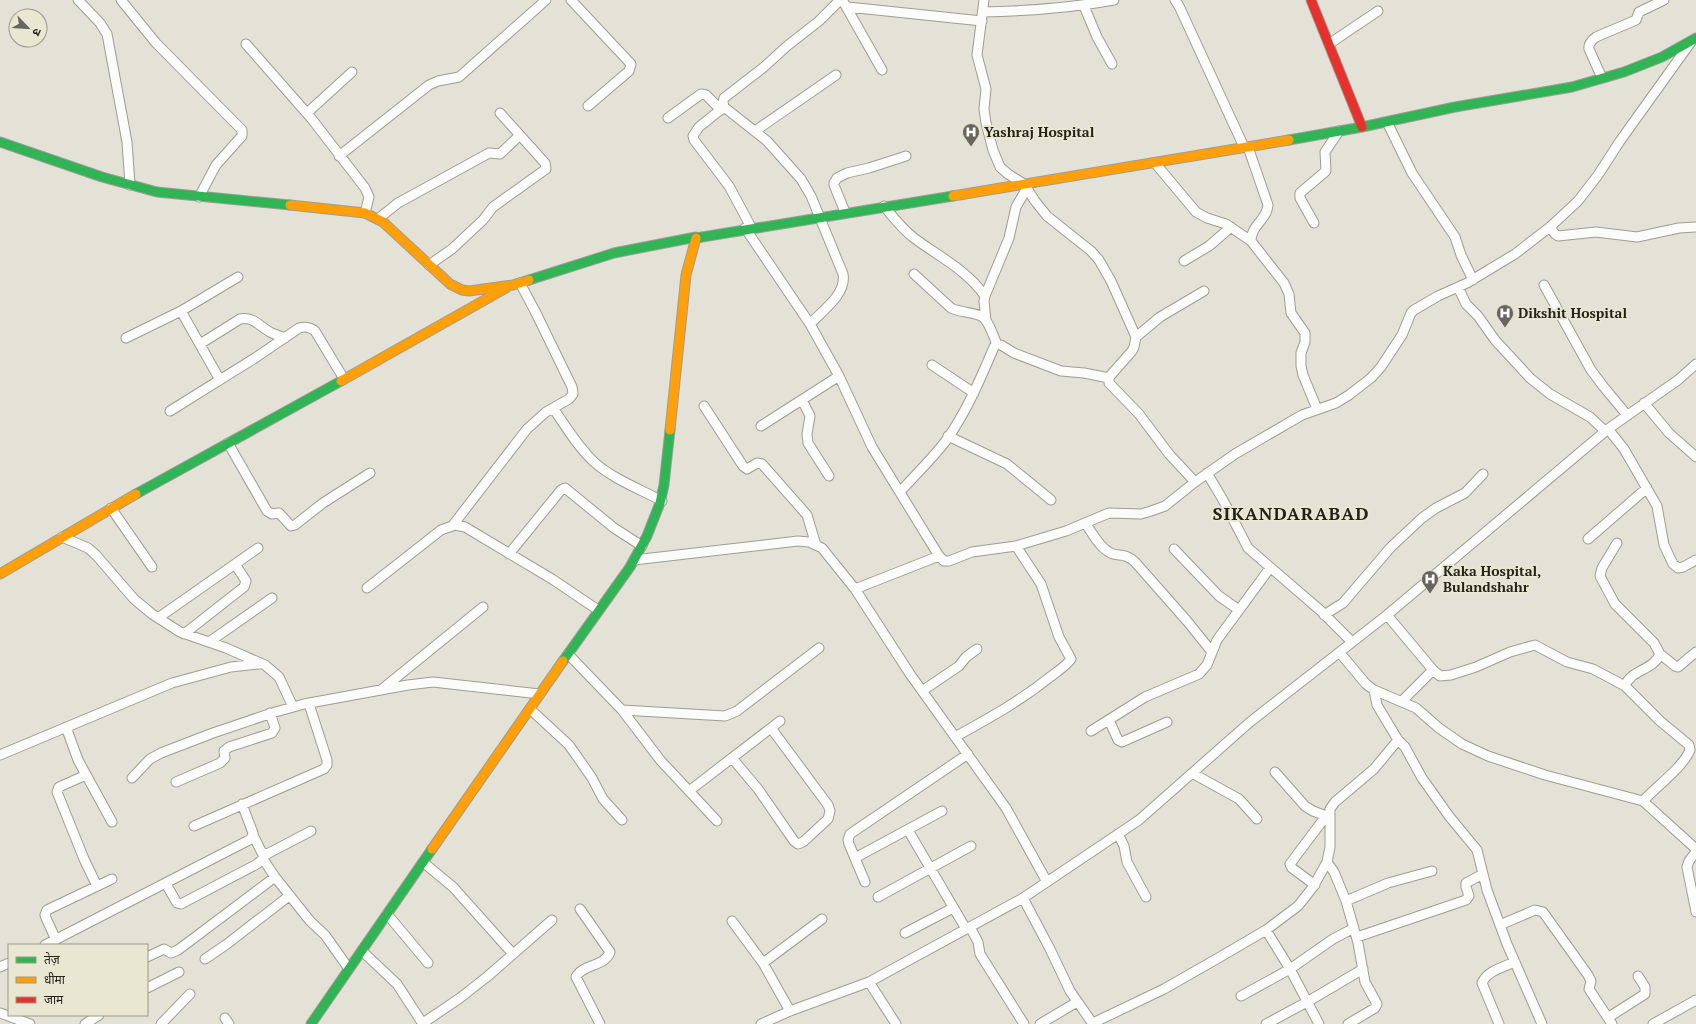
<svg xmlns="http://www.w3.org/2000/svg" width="1696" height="1024" font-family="'PT Serif','Noto Sans Devanagari',serif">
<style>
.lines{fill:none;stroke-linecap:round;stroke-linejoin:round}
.street-casing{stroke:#9e9d94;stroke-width:11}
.fast-casing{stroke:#9e9d94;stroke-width:11}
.slow-casing{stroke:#9e9d94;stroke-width:11}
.jam-casing{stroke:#9e9d94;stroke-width:11}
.street{stroke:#fbfbf9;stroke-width:9}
.fast{stroke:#30b455;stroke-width:9}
.slow{stroke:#ff9f0a;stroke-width:9}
.jam{stroke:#e5322d;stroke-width:9}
.labels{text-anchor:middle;stroke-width:4;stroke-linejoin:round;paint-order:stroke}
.poi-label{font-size:14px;font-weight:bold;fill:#23221b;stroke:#e9e6d2;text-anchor:start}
.district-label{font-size:18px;font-weight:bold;letter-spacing:1px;fill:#23221b;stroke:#e9e6d2}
</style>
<rect width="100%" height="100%" fill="#e4e2d7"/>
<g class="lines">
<!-- street casing -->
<g class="street-casing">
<path id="street" d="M78,0L100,23L107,34L127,142L130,185
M121,0L156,43L242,130V136L216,165L199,197
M571,0L631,64L629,71L588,106
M1175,0L1179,6L1244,147
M844,3L882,70
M1084,6L1097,37L1112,64
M848,7L982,21
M983,12C1028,11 1070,8 1114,0
M246,44L311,118L365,188L369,197L365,213
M1329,44L1378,11
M1602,78L1589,49C1588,44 1592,40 1596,37L1636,20L1639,12L1664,0
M724,107L699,127L693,136L694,140L729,186L751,227
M307,113L352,72
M668,118L701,94L706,95L721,110
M1387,122L1412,173L1455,237L1461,255L1473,280
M755,131L836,75
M1248,147L1268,205C1267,220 1251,225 1251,241L1284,283L1289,294L1291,313L1305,333V342L1301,353V366L1303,375L1317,409
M339,156L429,85L438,81L459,77L546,0
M1155,163L1196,212L1207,218L1226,224L1251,241
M884,206C893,217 902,229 914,238C938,256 967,270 985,296
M845,212L834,185V183L837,178L847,173L869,168L906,156
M378,219L398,203L489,153L500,154L520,135
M1314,223L1300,198V193L1326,171L1325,152L1339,131
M1550,227L1555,234L1558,236L1596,232L1637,237L1679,228L1696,227
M745,228L810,324L839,376L872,447L939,556L855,589
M1184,261L1209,246L1231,227
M429,265L452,249L483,220L493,207L546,169L545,163L500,113
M914,274L951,308C960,313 978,312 984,318C990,324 993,336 997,344
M1544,285L1591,370L1603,386L1627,415
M1458,287L1466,304L1478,316L1495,340L1530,378L1550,394L1590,417L1605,431
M986,321L984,301L985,296L1009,238L1016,207L1027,188
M810,324C822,311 847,294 843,274L811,196L801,179L767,141L724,107L723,102L724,98L764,67L787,46L819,21L840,0
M1136,337L1160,317L1204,291
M126,338L181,311
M200,344L240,319C254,316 261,328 272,333C276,335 281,336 285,338
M932,365L974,393
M220,380L181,311L238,277
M802,400L810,416L807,434L808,443L829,476
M1644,403L1669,433L1696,457
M704,406L743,466L747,469L757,463L762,464L807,515L816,545
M553,408C566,427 578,447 594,462C613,479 640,489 662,501
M170,411L255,358L299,328C306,326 310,327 315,331L344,379
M761,426L839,376
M1608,429L1624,449L1657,506L1664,545L1673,564L1678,568L1683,567L1696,560
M948,436L1007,464L1051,500
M228,443L267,511L272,514L279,513L291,526L295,525L323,503L370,473
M1207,473L1223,500L1248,548L1321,611L1352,642
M1195,482L1235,454L1302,415L1336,403L1349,395L1371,378L1381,367L1402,335L1411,313L1414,310L1438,296L1467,283L1515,254L1550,227L1578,201L1598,175L1620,141L1691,42
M900,492C915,475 931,460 945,442C966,413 980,380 994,347L997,344L1001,345L1014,353L1061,371L1084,373L1109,378
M111,508L152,567
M1085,523C1092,532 1099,547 1109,552C1118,558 1123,551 1135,562L1187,621L1212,652
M453,525L527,429L546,412L569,399L573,394L572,387L535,311L520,283
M62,537L88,548L96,555L134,599L152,614L180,632L226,648L265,665L279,677L293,707
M1588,539L1647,488
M1617,543L1602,568L1600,576L1615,604L1654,643L1660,654C1654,670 1630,670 1625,686L1660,721L1689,745L1690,750C1684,766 1656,787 1643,801
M1174,549L1219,596L1239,610
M509,554L561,490L565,488L614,528L642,546
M939,556L944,561H949L972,552L1016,546L1066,531L1109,513L1141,514L1151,511L1165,506L1195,482L1169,454L1139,414L1109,383V378L1110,376L1132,351L1134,347L1136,337L1111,281L1099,260L1091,251L1047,216L1035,201L1024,184L1008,174L1000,167L993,150L986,123L984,109L986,89L977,55L984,0
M634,560L798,541L809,542L822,548L855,589L910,674L1006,808L1047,882
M367,588L441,530L455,525L465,527L552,579L598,610
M1324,615L1343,603L1391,547L1422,518L1436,508L1465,493L1483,474
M1387,615L1433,670L1440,676L1451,675L1476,667L1510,652L1535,645L1567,662L1593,669L1625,686
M158,618L258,548
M184,634L244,587L246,581L235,564
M209,642L272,598
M1340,653L1366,684L1374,690L1416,708L1439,728L1462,744L1488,756L1545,775L1643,801L1696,849
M568,654L622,710L661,761L717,821
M1660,654L1675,666L1678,667L1696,652
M381,690L483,607
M922,691L959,666L966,657L977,649
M1402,701L1433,670
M530,709L569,745L592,778L603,799L622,820
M622,710L725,716L737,711L819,648
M1109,720L1118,740L1122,742L1167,722
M66,727L78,760L112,822
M1091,731L1145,697L1199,674L1207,665L1217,640L1270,568
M955,737C989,718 1019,702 1050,677C1057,672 1066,666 1071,659L1059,637L1041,584L1016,546
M1398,740L1405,747L1422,778L1449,816L1477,850L1487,890L1507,944L1542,1024
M0,755L172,683L231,667L259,664
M732,758L758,789L794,841L798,844L803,842L828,819L830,811L828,805L771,728
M1275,772L1305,806L1313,811L1329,817
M1192,773L1239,799L1257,819
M86,775L59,787L57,792L84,859L97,886
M132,778L150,759L161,753L213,733L272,713L304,704L408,685L433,682L540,694
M176,782L220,763L225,758L224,751L229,747L272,733L275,728L270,713
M689,791L780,721
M194,826L324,769L327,765V760L309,704
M908,830L966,929
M1118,834L1124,846L1127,862L1146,897
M253,835L262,853L267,854L311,831
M1696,852L1689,861L1687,867L1696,912
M855,858L942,811
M263,859L275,877L310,921L325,935L349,969
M1327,862L1334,872L1346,901L1358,943L1365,982L1377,1004L1375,1008L1348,1024
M424,863L453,887L513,954
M865,882L849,844L848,840L850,834L968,754
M166,884L177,903L181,904L257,864L263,859L265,854
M1315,885L1292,868L1290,864L1326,816
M878,897L971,846
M1023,898L1050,949L1070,991L1093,1024
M1346,901L1388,883L1432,871
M580,909L610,952C605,967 582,964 576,977L600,1024
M387,914L428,963
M732,921L763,963L790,1011
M1500,925L1535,910L1543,912L1588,975L1591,981L1589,989L1612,1024
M970,927L978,942L980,954L1024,1024
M1266,930L1290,969L1319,1024
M905,933L953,908
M1357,937L1466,900L1469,896L1466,887V883L1483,874
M56,940L46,918L45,915L47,910L112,879
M45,945L251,839L253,833L242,804
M362,951L397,984L423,1024
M147,957L164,949L171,953L178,950L275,877
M205,959L227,944L289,896
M763,963L822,919
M0,967L9,963
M869,982L896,1024
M147,988L179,972
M1241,996L1290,969L1333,939L1354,928
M0,1013L30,1024
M1609,1017L1645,994V987L1638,976
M225,1018L229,1024
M423,1023L460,998L488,976L552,920
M1093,1023L1164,989L1220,957L1266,930L1298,906L1313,887L1327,862L1330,847V809L1335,802L1374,769L1398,740L1377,705L1374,690
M85,1024L99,1015
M161,1024L190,994
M761,1024L790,1011L869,982L1023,898L1139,820L1250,722L1387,615L1608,429L1678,380L1696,364
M1040,1024L1077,1002
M1266,1024L1307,1002L1363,969
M1499,1024L1482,983C1487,971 1503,967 1515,962
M1653,1024L1696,1000"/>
</g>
<!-- fast casing -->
<g class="fast-casing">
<path id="fast" d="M1289,140L1362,127L1455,107L1572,87L1624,72L1662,57L1696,38
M0,142L102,177L157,192L290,205
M696,238L953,196
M529,280L614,253L696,237
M136,494L341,381
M563,661L630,567L647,536L660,503L664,485L670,430
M311,1024L432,849"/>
</g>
<!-- slow casing -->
<g class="slow-casing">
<path id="slow" d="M953,196L1289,140
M290,205L365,213L383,222L450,284L462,290L469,291L513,285L529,280
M341,381L506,288
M670,430L686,275L696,238
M0,574L136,494
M432,849L563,661"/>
</g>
<!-- jam casing -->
<g class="jam-casing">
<path id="jam" d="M1311,0L1362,127"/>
</g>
<!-- street -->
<use href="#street" class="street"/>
<!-- fast -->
<use href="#fast" class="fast"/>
<!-- slow -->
<use href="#slow" class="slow"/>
<!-- jam -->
<use href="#jam" class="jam"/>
</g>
<!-- icons -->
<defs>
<g id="hospital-pin" transform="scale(0.9)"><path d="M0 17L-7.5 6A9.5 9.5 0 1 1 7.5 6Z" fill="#67655d" stroke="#e9e6d2"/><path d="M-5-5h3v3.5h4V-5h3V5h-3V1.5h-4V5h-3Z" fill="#fff"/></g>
</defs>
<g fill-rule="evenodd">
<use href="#hospital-pin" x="971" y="132"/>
<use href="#hospital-pin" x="1505" y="313"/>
<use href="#hospital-pin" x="1430" y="579"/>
</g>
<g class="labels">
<!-- poi labels -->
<g class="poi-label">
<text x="984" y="137">Yashraj Hospital</text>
<text x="1518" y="318">Dikshit Hospital</text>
<text x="1443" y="576">Kaka Hospital,<tspan x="1443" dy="16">Bulandshahr</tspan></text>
</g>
<!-- district labels -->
<g class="district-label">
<text x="1291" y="520">SIKANDARABAD</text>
</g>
</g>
<!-- legend -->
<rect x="8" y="944" width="140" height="72" fill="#e9e6d2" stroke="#9a9889"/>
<rect x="16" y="957" width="20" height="6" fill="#30b455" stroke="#9a9889"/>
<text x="44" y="964" font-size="12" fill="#23221b">तेज़</text>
<rect x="16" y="977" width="20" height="6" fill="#ff9f0a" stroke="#9a9889"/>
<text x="44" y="984" font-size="12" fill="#23221b">धीमा</text>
<rect x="16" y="997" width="20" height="6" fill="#e5322d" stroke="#9a9889"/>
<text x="44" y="1004" font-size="12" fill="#23221b">जाम</text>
<!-- north arrow -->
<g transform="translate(28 28) rotate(115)"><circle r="19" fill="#e9e6d2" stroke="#9a9889"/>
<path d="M0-3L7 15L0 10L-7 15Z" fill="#67655d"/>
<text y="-6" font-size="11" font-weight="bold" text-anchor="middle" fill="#23221b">उ</text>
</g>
</svg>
